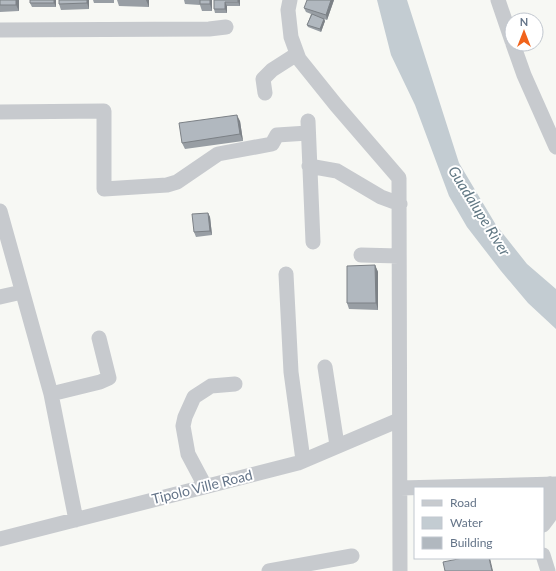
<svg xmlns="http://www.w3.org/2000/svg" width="556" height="571" font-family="Lato,sans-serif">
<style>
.water{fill:#c3ccd2}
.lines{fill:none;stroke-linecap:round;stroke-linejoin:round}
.minor{stroke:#c7cace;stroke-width:15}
.wall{fill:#989ea4}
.shaded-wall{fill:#7c8186}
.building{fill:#b1b8bf;stroke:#7c8186}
.labels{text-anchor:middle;stroke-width:4;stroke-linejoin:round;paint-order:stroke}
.street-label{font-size:14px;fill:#647488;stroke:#fff}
.water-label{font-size:15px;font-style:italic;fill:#607783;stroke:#fff}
</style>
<rect width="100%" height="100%" fill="#f7f8f4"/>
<!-- water -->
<path class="water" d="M377,0H407L459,163L496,225L527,264L556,289V329L528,303L501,271L467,227L449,196L415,105L391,55Z"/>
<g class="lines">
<!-- minor -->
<path class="minor" d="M290,0L288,10L291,37L299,59L336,105L399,178L400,571
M498,0L512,41
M0,30L209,29L226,27
M513,44L524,75L556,147
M265,93L263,79L272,70L297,54
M0,112L104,111V189L167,185L177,182L218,154L272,144L277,135L308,133
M308,121L313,242
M309,166L337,171L381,197L400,204
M0,211L51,394L76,520
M361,255L399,256
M286,274L291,372L303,460
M0,297L22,292
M325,367L337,445
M51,394L100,382L109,378L99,338
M205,486L188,454L183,426L185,417L194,397L211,386L235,384
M400,488L556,484
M543,525L549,517L550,484
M0,539L298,463L399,420
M543,555L548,571
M269,571L352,556"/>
</g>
<!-- wall -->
<path class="wall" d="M0,0H19V11L0,12Z
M30,0H56V7H32L30,3Z
M59,0H89V9L61,10L59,4Z
M93,0H114V3H94Z
M117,0H149V7L119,6Z
M184,0H212V11H202L200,5L185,4Z
M214,0H240V6H227V13H215L214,9Z
M334,0L327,20L324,19L325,21L321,32L308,27L307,25L311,14L306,12L304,8Z
M240,121L243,141L185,149L182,143Z
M208,213L210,217L212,235L196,237L194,232Z
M375,265L378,272V310L349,309L347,303Z"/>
<!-- shaded-wall -->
<path class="shaded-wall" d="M16,0H19V11L16,5Z
M54,0H56V7L54,3Z
M87,0H89V9L87,3Z
M146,0H149V7Z
M210,0H212V11L210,4Z
M238,0H240V6L238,2Z
M331,0H334L327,20L326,15Z
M225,2L227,6V13L225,9Z
M324,19L325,21L321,32L320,29Z
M237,115L240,121L243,141L240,134Z
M208,213L210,217L212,235L210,231Z
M375,265L378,272V310L376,303Z
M489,558H490L493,571H492Z"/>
<!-- building -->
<path class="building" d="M0,0H16V5H0Z
M30,0H54V3H30Z
M59,0H87V3L59,4Z
M200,0H210V4H200Z
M214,0H238V2H225V9H214Z
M307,0H331L326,15L304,8Z
M312,14L324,19L320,29L307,25Z
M237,115L240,134L182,143L179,123Z
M208,213L210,231L194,232L192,214Z
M375,265L376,303H347V266Z
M463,558H489L492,571H445L443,562Z"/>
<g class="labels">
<!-- street labels -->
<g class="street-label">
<text transform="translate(202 487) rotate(-14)" y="5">Tipolo Ville Road</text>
</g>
<!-- water labels -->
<g class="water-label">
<text transform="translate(479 211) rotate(58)" y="5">Guadalupe River</text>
</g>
</g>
<!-- legend -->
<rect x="414" y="487" width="130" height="72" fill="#ffffff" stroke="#c1c7cf"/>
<rect x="422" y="500" width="20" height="6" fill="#c7cace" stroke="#c1c7cf"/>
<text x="450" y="507" font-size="12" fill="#647488">Road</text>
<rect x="422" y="517" width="20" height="12" fill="#c3ccd2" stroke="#c1c7cf"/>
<text x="450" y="527" font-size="12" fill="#647488">Water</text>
<rect x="422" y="537" width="20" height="12" fill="#b1b8bf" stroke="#c1c7cf"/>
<text x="450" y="547" font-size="12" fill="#647488">Building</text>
<!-- north arrow -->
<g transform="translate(524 32)"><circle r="19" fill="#ffffff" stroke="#c1c7cf"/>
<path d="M0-3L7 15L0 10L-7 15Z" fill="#f1631b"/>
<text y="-6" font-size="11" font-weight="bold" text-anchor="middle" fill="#647488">N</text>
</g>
</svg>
